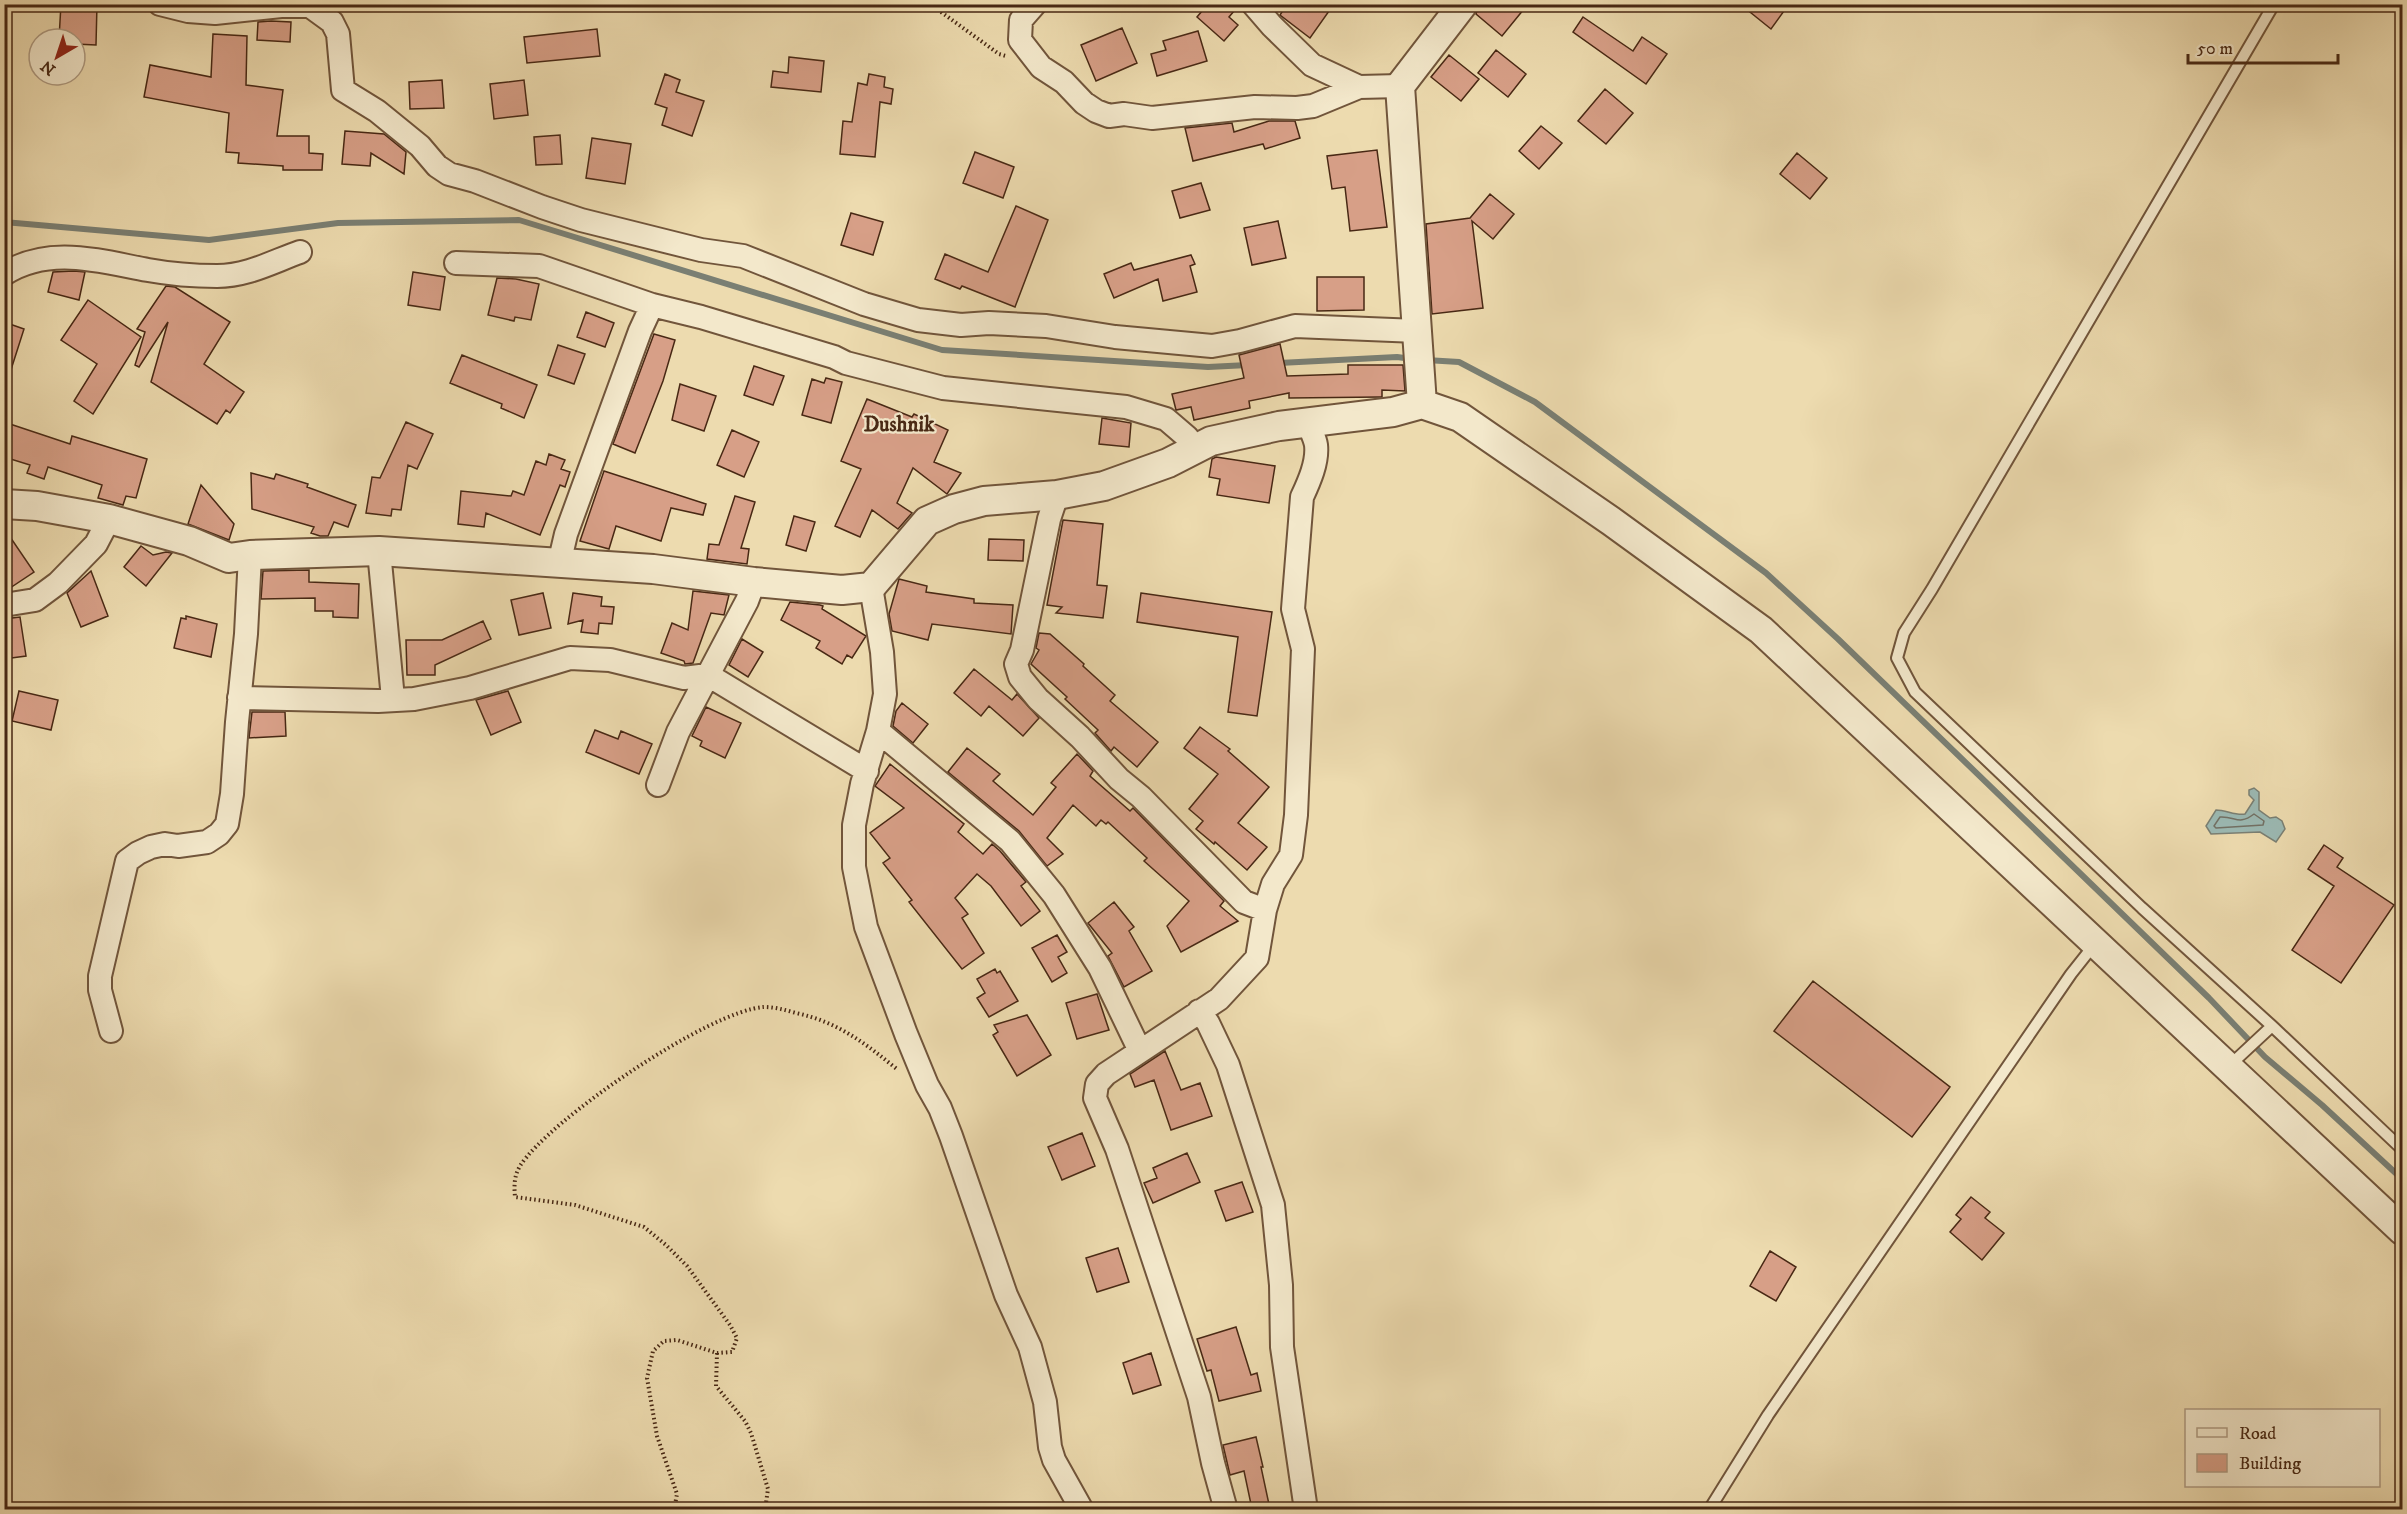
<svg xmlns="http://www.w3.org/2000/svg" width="2407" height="1514" font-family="'IM FELL DW Pica',serif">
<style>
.water{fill:#9bb9b3;stroke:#7a7f73;stroke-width:1.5}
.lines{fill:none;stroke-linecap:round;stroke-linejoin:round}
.shore{stroke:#727064;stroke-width:1.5}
.stream{stroke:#7a7f73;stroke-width:6}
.building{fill:#d79f87;stroke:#482814;stroke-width:1.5}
.service-casing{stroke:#71553b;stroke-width:14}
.minor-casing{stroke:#71553b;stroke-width:26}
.tertiary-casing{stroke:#71553b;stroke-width:32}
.path{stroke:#482814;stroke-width:4;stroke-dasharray:1.5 3;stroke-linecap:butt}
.service{stroke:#f3e8cb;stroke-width:10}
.minor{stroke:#f3e8cb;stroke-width:22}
.tertiary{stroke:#f3e8cb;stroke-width:28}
.labels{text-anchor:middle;stroke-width:4.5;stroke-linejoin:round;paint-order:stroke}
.quarter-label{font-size:21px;font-weight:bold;fill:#482814;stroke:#f3e8cb}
</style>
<rect width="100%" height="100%" fill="#eddbaf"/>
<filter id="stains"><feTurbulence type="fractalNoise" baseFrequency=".00333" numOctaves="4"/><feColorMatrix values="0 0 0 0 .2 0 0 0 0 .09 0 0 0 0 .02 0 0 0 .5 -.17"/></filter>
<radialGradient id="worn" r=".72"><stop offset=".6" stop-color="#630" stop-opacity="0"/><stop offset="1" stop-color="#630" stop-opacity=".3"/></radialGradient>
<!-- water -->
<path class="water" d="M2254,788L2259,792V810L2270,818L2276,817L2282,821L2285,829L2276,842L2260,832L2211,834L2206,826L2216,810C2226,810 2236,816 2245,814L2254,800L2249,795V790Z"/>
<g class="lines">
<!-- shore -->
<path class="shore" d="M2254,814L2264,821L2263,825L2216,828L2214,826L2220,817C2236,816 2238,826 2254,814Z"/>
<!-- stream -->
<path class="stream" d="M4,222L209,240L338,223L519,220L942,350L1208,367L1248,365
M1426,360L1459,362L1535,402L1766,573L1838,639L2209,998L2265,1057L2322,1105L2402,1179
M1279,363L1397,357L1412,359"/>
</g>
<!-- building -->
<path class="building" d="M61,4H97L96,45L75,44V39H59Z
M1208,4H1240L1229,17L1238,25L1224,41L1197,17Z
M1287,4H1334L1310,38L1280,15Z
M1479,4H1528L1502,36L1476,14Z
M1740,4H1789L1771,29Z
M1583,17L1633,51L1642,37L1667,54L1646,84L1573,32Z
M271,21L291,22L290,42L257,40L258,22Z
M1122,28L1137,63L1096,81L1081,45Z
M597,29L600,56L527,63L524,37Z
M1198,31L1207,61L1157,76L1151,54L1166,50L1163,41Z
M213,34L247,36L246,85L283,90L277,136H309V153L323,154L322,170H283V166L238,163L239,153L226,152L229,113L144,97L150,65L211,77Z
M1496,50L1526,74L1508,97L1478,73Z
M1449,55L1479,79L1461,101L1431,77Z
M789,57L824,61L821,92L771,87L773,71L788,73Z
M665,74L680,80L676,92L704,101L692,136L662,125L667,108L655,104Z
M869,74L885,77L884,87L893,89L891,104L880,102L875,157L840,154L843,121L852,122L858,83L867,85Z
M442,80L444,108L410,109L409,82Z
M524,80L528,115L494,119L490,84Z
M1605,89L1633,113L1606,144L1578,121Z
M1269,121H1295L1300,138L1265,149L1263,144L1193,161L1185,128L1232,123L1234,132Z
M1541,126L1562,143L1539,169L1519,151Z
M345,131L384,134L406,152L404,174L371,153L370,166L342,164Z
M560,135L562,164L536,165L534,137Z
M592,138L631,144L625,184L586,178Z
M1377,150L1387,227L1350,231L1345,187L1332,189L1327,156Z
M975,152L1014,167L1003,198L963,183Z
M1797,153L1827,178L1810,199L1780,174Z
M1201,183L1210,210L1180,218L1172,191Z
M1490,194L1514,214L1493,239L1472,221L1483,308L1432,314L1426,224L1470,218Z
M1016,206L1048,220L1015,307L962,286L960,289L935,279L945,254L988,272Z
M851,213L883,222L873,255L841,245Z
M1278,221L1286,258L1252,265L1244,228Z
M1191,255L1195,264L1190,266L1197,292L1163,301L1158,279L1114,298L1104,274L1131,263L1134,270Z
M74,271L85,272L79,300L48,292L53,272Z
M413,272L445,277L440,310L408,305Z
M1317,277H1364V310L1317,311Z
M497,278L516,279L539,284L531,320L515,317L514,321L488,315Z
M166,286L175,287L230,322L204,364L244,392L230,413L226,410L217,424L151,382L168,322L139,367L135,365L145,332L137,329Z
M88,300L141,337L93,414L74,401L97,364L61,340Z
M586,312L614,323L605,347L577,337Z
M4,322L24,329L8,379L4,378Z
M654,334L675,340L663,381L635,453L613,444Z
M1280,344L1287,376L1348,374V365H1403L1405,391L1382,390V397H1380L1289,398V393L1249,401L1250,408L1194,420L1191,407L1176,410L1172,394L1244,378L1239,355Z
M558,345L585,354L574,384L548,375Z
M462,355L537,385L524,418L501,408L502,404L450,383Z
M754,366L784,376L773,405L744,395Z
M826,378L842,382L831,423L802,415L812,379L824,383Z
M680,384L716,396L704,431L672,420Z
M867,399L912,417L914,414L948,430L934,462L961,473L947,494L913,468L897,503L912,513L898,529L872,510L860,537L835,526L861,469L841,461Z
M1102,418L1131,423L1129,447L1099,444Z
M4,422L70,444L72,436L147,459L136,498L126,496L123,505L98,498L102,485L48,467L44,479L27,473L30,465L4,457Z
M406,422L433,434L417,469L408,465L401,510L392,509L391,516L366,513L372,477L380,478Z
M732,430L759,442L744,477L717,465Z
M549,454L565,460L561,469L570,472L565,487L560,485L540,535L486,513L484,527L458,524L461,491L511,496L513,491L524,495L536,461L546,465Z
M1216,457L1275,466L1269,503L1217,495L1220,479L1209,477L1212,459Z
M604,471L706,504L703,515L671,508L661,541L616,526L609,549L580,541Z
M251,473L274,479L276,474L308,484L307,487L356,505L348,527L334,522L328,536H320L311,533L314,527L252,509Z
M201,485L234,524L229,540L188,524Z
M735,496L755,502L741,548L749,549L747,564L707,559L709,544L719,545Z
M794,516L815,522L806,551L786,545Z
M1063,520L1103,524L1097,585L1107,586L1103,618L1056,613L1062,607L1047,605Z
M4,528L34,572L10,588L4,579Z
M989,539L1024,540L1023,561L988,560Z
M141,546L153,555L166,552L172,553L146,586L124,567Z
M309,570V582L359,584L358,618L333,617V611H315V598L261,599L263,571Z
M91,571L108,616L81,627L67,593Z
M899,579L927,586L926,592L974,599V603L1013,605L1011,634L932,624L928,640L892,631L889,614Z
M693,591L729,595L724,615L711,613L693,663L685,664L684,661L661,653L672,623L688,630Z
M543,593L551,628L519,635L511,600Z
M573,593L602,597L601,606L614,607L612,624L599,623L598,634L581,632L583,620L568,624Z
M1141,593L1272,612L1257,716L1228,712L1238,637L1137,622Z
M790,602L820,605L823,606L822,609L866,636L852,658L847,655L842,664L816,648L820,641L781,620Z
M186,616L217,624L211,657L174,648L181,618L186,619Z
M20,617L26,656L4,659V619Z
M483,621L491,639L435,665V675H407L406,640H442Z
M1039,633L1050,634L1084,664L1083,666L1115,695L1110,701L1158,742L1137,767L1114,747L1111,751L1095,733L1098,730L1065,699L1067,697L1031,664L1039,650L1036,648Z
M742,639L763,652L748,677L729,665Z
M974,669L1012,700L1017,694L1039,718L1023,736L989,706L981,716L954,693Z
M19,691L58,700L51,730L12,721Z
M508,691L521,722L491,735L476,700Z
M902,703L928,724L913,743L893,726L896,711Z
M706,707L741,723L725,758L700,746L702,741L692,736Z
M252,712H285L286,736L249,738Z
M1200,727L1230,749L1228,751L1269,787L1238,823L1267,847L1247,870L1215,842L1214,844L1196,829L1203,821L1189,809L1218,774L1184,748Z
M595,730L618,739L621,731L652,744L639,774L586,752Z
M967,748L1000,774L993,781L1033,815L1056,787L1051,783L1077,754L1093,771L1090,776L1130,811L1133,808L1224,901L1220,906L1238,921L1181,952L1167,926L1189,901L1144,861L1147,858L1108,822L1106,824L1101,820L1096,826L1073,805L1047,838L1063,854L1047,866L1019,831L948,772Z
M890,764L964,824L958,832L983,854L992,844L1000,851L1026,882L1021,886L1040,911L1021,926L991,886L977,874L955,898L968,914L962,918L984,953L962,969L909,902L912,900L883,863L890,858L870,833L904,808L875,786Z
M2324,845L2343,858L2337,867L2394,905L2341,983L2292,950L2334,886L2308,869Z
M1114,902L1134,927L1129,931L1152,971L1124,987L1108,956L1112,953L1088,923Z
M1057,935L1067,952L1058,957L1067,973L1052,982L1032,948Z
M995,969L997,973L1000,971L1018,1001L989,1017L977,998L985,993L977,979Z
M1813,981L1950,1087L1912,1137L1774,1031Z
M1097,994L1109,1030L1077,1039L1066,1003Z
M1027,1015L1051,1055L1017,1076L993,1035L998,1032L994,1025Z
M1165,1051L1181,1090L1200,1083L1212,1116L1171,1130L1154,1080L1135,1087L1130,1074Z
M1082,1133L1095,1166L1062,1180L1048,1147Z
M1187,1153L1200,1182L1153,1203L1144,1183L1157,1178L1153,1168Z
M1242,1182L1253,1212L1226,1221L1215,1191Z
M1971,1197L1990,1212L1985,1218L2004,1233L1982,1260L1950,1232L1961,1219L1956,1215Z
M1118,1248L1129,1282L1097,1292L1086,1258Z
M1770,1251L1796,1267L1776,1301L1750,1286Z
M1236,1327L1251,1375L1257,1373L1261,1391L1219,1401L1211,1370L1207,1371L1197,1339Z
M1151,1353L1161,1385L1133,1394L1123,1363Z
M1256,1437L1263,1467H1261L1270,1509H1252L1244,1471L1230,1475L1223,1445Z"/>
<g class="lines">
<!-- service casing -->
<g class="service-casing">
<path id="service" d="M2274,4L1932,589L1904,633L1897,658L1915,692L2142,908L2272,1026L2402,1149
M2228,1067L2272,1026
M1709,1510L1768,1415L2071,974L2094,945"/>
</g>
<!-- minor casing -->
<g class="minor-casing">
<path id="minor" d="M160,4L188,11L215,13L281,6H310L332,22L338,34L343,90L377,111L420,146L437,166L449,174L475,181L542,207L581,220L701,250L743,256L864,304L918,320L961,325L989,323L1046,326L1115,337L1212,346L1240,341L1295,326L1417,331
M1035,4L1021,20L1020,40L1041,67L1064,82L1084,103L1096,111L1109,116L1124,114L1152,118L1255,107L1297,108L1313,106L1359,87L1400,86
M1253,4L1272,26L1312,65L1359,87
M456,263L539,266L652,305L701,317L834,357L846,363L943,388L1126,407L1166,419L1187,437L1194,448
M4,274C49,245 99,261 148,270C170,274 194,276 217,276C247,276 272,262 300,252
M1057,495L1049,519L1022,650L1016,664L1020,677L1038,699L1080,737L1119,779L1141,797L1244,902L1265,910
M379,551L393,699
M559,564L566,534L640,331L652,305
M871,587L882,652L885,694L878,731L862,784L854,825V867L866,927L906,1034L927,1085L940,1108L951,1136L1006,1295L1030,1347L1045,1402L1050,1447L1054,1460L1082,1510
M4,605L35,600L58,583L96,544L109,519
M239,698L378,701L414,699L470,688L570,658L610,660L684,678L708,675L867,771
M878,731L1010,841L1054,895L1100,968L1139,1049
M658,785L678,732L747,601L754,582
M1199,1011L1208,1023L1228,1065L1273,1205L1281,1285L1282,1347L1306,1510
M111,1031L100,990V976L127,861L138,853L151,847L165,844L178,846L207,842L219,834L227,824L232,794L237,722L246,634L250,555
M1226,1510L1213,1463L1199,1397L1117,1149L1095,1098L1097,1084L1106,1074L1219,999L1257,958L1265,910L1273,884L1291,855L1296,815L1303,649L1293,609L1302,497C1309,482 1318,462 1316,445C1315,438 1310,429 1308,422"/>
</g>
<!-- tertiary casing -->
<g class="tertiary-casing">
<path id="tertiary" d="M1422,404L1400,86L1463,4
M4,504L37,506L109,519L189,541L229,558L250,555L379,551L653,569L754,582L842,590L871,587L927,521L954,509L984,501L1057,495L1104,486L1168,463L1211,441L1279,426L1393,412L1422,404L1460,417L1611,521L1761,630L2402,1230"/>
</g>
<!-- path -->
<path class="path" d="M930,4L999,54L1006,56
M717,1353L716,1386L745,1421L751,1433L768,1489L765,1510
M674,1510L677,1494L657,1436L647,1378L653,1351L664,1341L677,1340L717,1353L732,1352L737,1338L730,1325L687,1266L666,1245L644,1227L575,1205L515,1197C514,1186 514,1176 520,1166C549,1120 710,1010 764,1007C775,1007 785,1010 796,1013C838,1022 865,1043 898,1070"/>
<!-- service -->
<use href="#service" class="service"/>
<!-- minor -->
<use href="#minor" class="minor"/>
<!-- tertiary -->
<use href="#tertiary" class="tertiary"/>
</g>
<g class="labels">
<!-- quarter labels -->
<g class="quarter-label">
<text x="899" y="431">Dushnik</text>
</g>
</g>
<!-- margin -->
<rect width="2407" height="1514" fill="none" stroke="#eddbaf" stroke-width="24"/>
<rect x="6" y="6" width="2395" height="1502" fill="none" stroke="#482814" stroke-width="3"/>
<rect x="12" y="12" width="2383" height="1490" fill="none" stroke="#482814" stroke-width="1.5"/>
<!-- legend -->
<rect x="2185" y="1409" width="195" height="78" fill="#f3e8cb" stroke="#af9b82" stroke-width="1.5"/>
<rect x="2197" y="1428" width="30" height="9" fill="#f3e8cb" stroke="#af9b82" stroke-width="1.5"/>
<text x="2239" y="1439" font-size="18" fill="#482814">Road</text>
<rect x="2197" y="1454" width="30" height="18" fill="#d79f87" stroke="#af9b82" stroke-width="1.5"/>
<text x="2239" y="1469" font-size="18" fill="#482814">Building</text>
<!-- north arrow -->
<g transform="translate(57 57) rotate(219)"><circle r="28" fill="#f3e8cb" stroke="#af9b82" stroke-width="1.5"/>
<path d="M0-4.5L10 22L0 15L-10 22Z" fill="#8f2418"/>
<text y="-9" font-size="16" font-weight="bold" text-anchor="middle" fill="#482814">N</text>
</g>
<!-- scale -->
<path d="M2188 54v9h150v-9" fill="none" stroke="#482814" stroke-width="3"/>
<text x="2197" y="54" font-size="18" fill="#482814" stroke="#f3e8cb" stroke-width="4.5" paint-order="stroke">50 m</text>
<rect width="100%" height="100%" filter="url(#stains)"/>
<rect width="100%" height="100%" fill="url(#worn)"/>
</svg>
